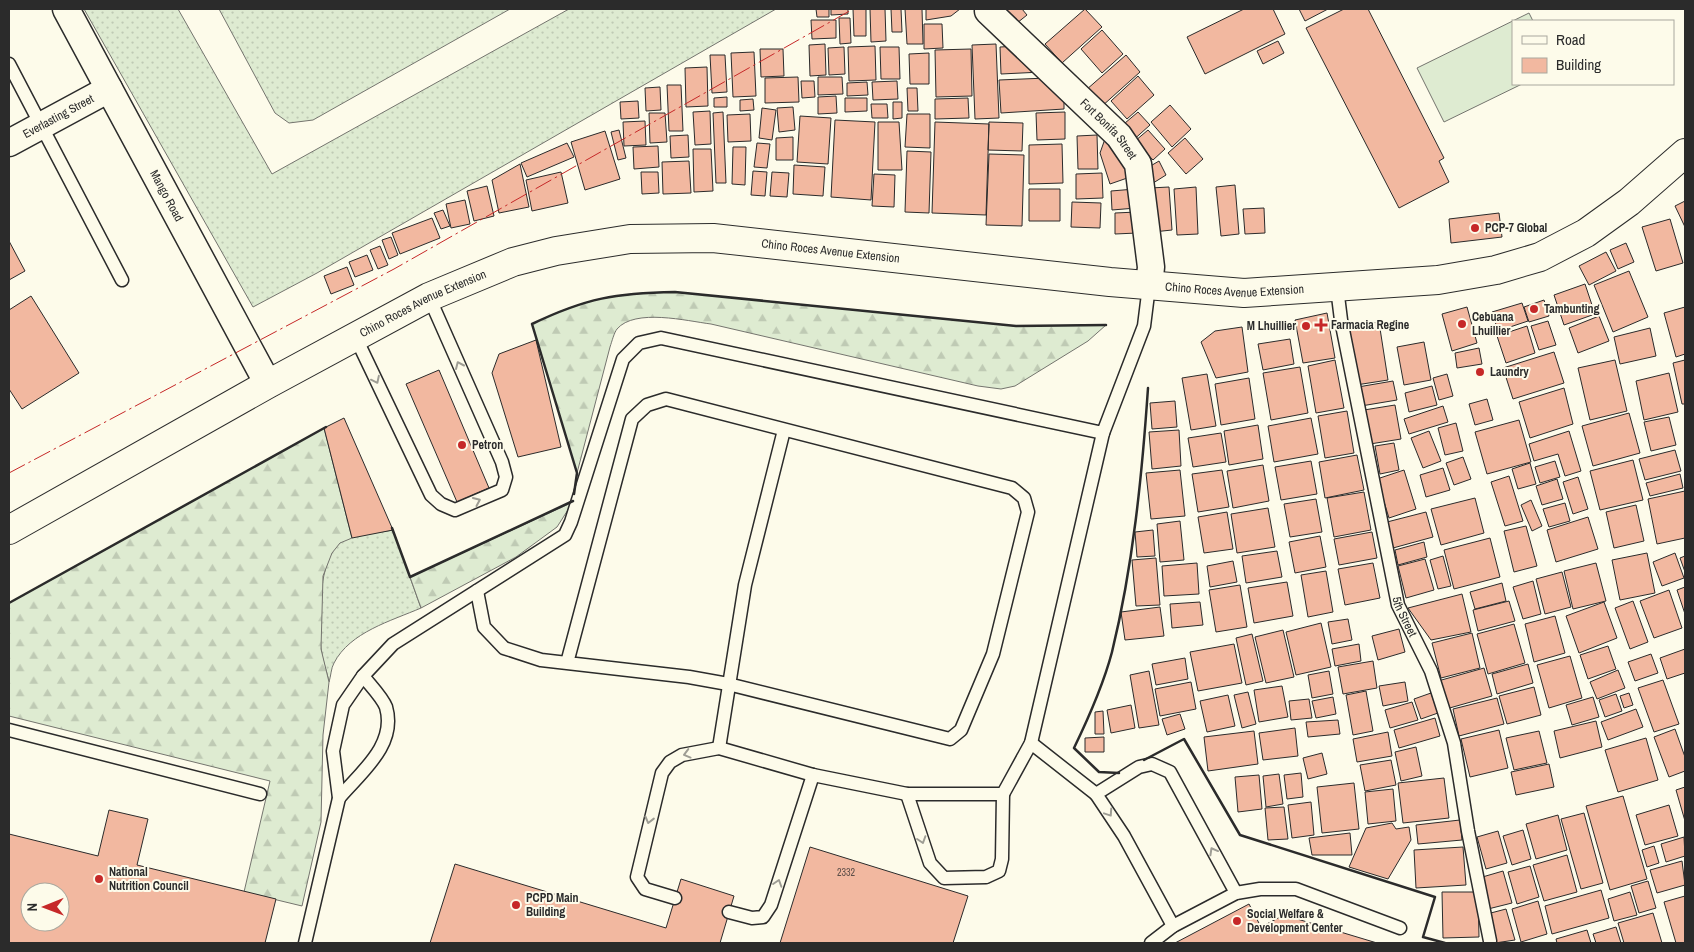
<svg xmlns="http://www.w3.org/2000/svg" width="1694" height="952" font-family="'Archivo Narrow',sans-serif">
<style>
.grass{fill:url(#grass-dots);stroke:#74746e}
.forest{fill:url(#forest-firs);stroke:#74746e}
.garden{fill:#deebd1;stroke:#74746e}
.building{fill:#f2b8a0;stroke:#2b2b2b;fill-rule:evenodd}
.lines{fill:none;stroke-linecap:round;stroke-linejoin:round}
.service-casing{stroke:#2b2b2b;stroke-width:15}
.minor-casing{stroke:#2b2b2b;stroke-width:29}
.secondary-casing{stroke:#2b2b2b;stroke-width:30}
.service{stroke:#fdfbea;stroke-width:12}
.minor{stroke:#fdfbea;stroke-width:26}
.secondary{stroke:#fdfbea;stroke-width:28}
.wall{stroke:#2b2b2b;stroke-width:2.5}
.power{stroke:#c62828;stroke-width:1;stroke-dasharray:18 4 2.5 4;stroke-linecap:butt}
.oneway{stroke:#9e9d94}
.poi-dot{fill:#c62828;stroke:#fdfbea;stroke-width:2}
.labels{text-anchor:middle;stroke-width:4;stroke-linejoin:round;paint-order:stroke}
.number-label{font-size:10px;fill:#5d4e48}
.street-label{font-size:12px;fill:#2b2b2b;stroke:#fdfbea}
.poi-label{font-size:12px;font-weight:bold;fill:#2b2b2b;stroke:#fdfbea;text-anchor:start}
</style>
<defs>
<pattern id="grass-dots" width="8" height="8" patternUnits="userSpaceOnUse" patternTransform="scale(1.25)"><rect width="8" height="8" fill="#deebd1"/><path d="M2 2h.1M6 6h.1" fill="none" stroke="#bfcab4" stroke-width="1.8" stroke-linecap="round"/></pattern>
<pattern id="forest-firs" width="22" height="20" patternUnits="userSpaceOnUse" patternTransform="scale(1.25)"><rect width="22" height="20" fill="#deebd1"/><path d="M5 1l3.5 6h-7zM16 11l3.5 6h-7z" fill="#bfcab4"/></pattern>
</defs>
<rect width="100%" height="100%" fill="#fdfbea"/>
<!-- grass -->
<path class="grass" d="M84,9H178L272,174L569,9H776L317,273L253,307Z
M219,9H510L313,120L289,123L275,113Z
M393,530L421,608C391,621 350,632 334,663C331,668 331,676 329,682C327,671 322,660 321,648C318,623 318,558 341,542C355,533 378,533 393,530Z"/>
<!-- forest -->
<path class="forest" d="M675,292L1016,326L1106,325L1088,341L1015,386L1001,389L978,386L711,324C687,321 635,308 617,329C614,333 612,341 610,347L577,473L532,324C586,298 616,293 675,292Z
M324,428L352,538L340,543L332,553L323,576L321,649L329,682L323,735L321,822L302,906L244,892L270,781L9,716V603Z
M573,502L557,527L516,557L421,608L410,577Z"/>
<!-- garden -->
<path class="garden" d="M1529,13L1533,21H1513V84H1522L1444,122L1417,68Z"/>
<!-- building -->
<path class="building" d="M816,9H829V17H817Z
M831,9H848V14L831,15Z
M853,9H866V36H854Z
M870,9H885L886,41L871,42Z
M891,9H901L902,32H892Z
M905,9H922L923,44H907Z
M926,9H960L951,16L926,20Z
M1005,9H1022L1027,15L1017,23Z
M1085,9L1102,27L1062,63L1045,44Z
M1244,9H1273L1285,34L1205,74L1187,37Z
M1299,9H1328L1305,21Z
M1344,9H1368L1444,158L1439,161L1449,182L1399,208L1306,28Z
M839,18H850L851,43L840,44Z
M811,20H836V38L812,39Z
M924,24H942L943,48L924,49Z
M1102,30L1123,54L1102,73L1081,49Z
M1278,41L1284,53L1263,64L1257,51Z
M825,44L826,75L810,76L809,45Z
M996,44L999,118L975,119L972,45Z
M875,46L876,80L849,81L848,47Z
M1019,46L1042,72L1001,74L1000,47Z
M844,47L845,74L829,75L828,48Z
M880,47H899L900,79H881Z
M760,49H783L784,76L761,77Z
M971,49L972,96L936,97L935,50Z
M754,52L756,96L733,97L731,53Z
M929,53V84H910L909,54Z
M710,55H725L727,92L712,93Z
M1126,55L1140,72L1101,107L1086,90Z
M707,67L708,106L686,107L685,68Z
M1138,76L1154,95L1127,119L1111,101Z
M798,77L799,102L765,103V78Z
M818,77H842L843,94L818,95Z
M1047,78L1064,95V109L1001,113L999,80Z
M801,81H814L815,97L802,98Z
M897,81L898,99L873,100L872,82Z
M867,82L868,95L847,96V83Z
M667,85H681L683,131H669Z
M660,87L661,110L646,111L645,88Z
M907,88H917L918,111H908Z
M836,96L837,113L818,114V97Z
M727,97V107H714V98Z
M845,98H867V111L845,112Z
M968,98L969,118L935,119V99Z
M753,99L754,110L740,111V100Z
M638,101L639,118L621,119L620,102Z
M893,102H902V118L893,119Z
M871,104H887L888,118H872Z
M1170,105L1191,129L1172,147L1151,122Z
M793,107L795,130L779,132L777,108Z
M762,108L776,110L772,140L759,138Z
M710,111L711,144L695,145L693,112Z
M723,112L726,183H716L713,113Z
M1065,112V139L1037,140L1036,113Z
M1138,112L1150,125L1130,143L1118,129Z
M649,113H665L667,142L650,143Z
M750,114L751,141L728,142L727,115Z
M907,114H930V148L905,147Z
M800,116L831,118L828,164L797,162Z
M835,120L875,122L871,200L831,197Z
M645,121L646,145L624,146L623,122Z
M878,122H899L902,170H878Z
M935,122L989,124L986,215L932,213Z
M989,122L1023,123L1022,151L988,150Z
M619,130L626,158L618,160L611,132Z
M1148,130L1165,149L1153,160L1135,141Z
M605,131L620,179L585,190L571,142Z
M688,135L689,157L671,158L670,136Z
M1097,135L1098,169H1078L1077,136Z
M1106,136L1133,176L1110,184L1100,153Z
M793,137V160H776V138Z
M1185,138L1203,159L1186,174L1168,153Z
M567,143L574,157L527,177L521,163Z
M757,143L770,144L767,168L754,167Z
M1062,144L1063,183L1029,184V145Z
M658,146L659,167L634,169L633,147Z
M733,147H746L745,185L732,184Z
M693,149H711L713,191L694,192Z
M907,151L931,152L929,213L905,212Z
M989,154L1024,155L1022,226L986,225Z
M689,161L691,193L663,194L662,162Z
M1159,161L1166,175L1150,185L1142,171Z
M520,164L529,207L499,213L492,180Z
M794,165L825,167L823,196L793,194Z
M753,171L767,172L765,196L751,195Z
M561,172L568,203L532,211L526,180Z
M641,172H658L659,193L642,194Z
M772,172L789,173L787,197L770,196Z
M1102,173L1103,198L1076,199V174Z
M874,174L895,175L894,207L872,206Z
M1235,185L1239,234L1221,236L1216,187Z
M487,186L494,216L474,221L467,191Z
M1169,187L1172,230L1153,232L1150,188Z
M1196,187L1198,234L1177,235L1174,189Z
M1029,189H1060V221H1029Z
M1135,189L1136,208L1112,210L1111,191Z
M465,200L470,224L451,228L446,204Z
M1685,201V227L1675,206Z
M1072,202L1101,203L1100,228L1071,227Z
M1264,208L1265,233L1245,234L1243,209Z
M443,210L450,226L441,229L434,213Z
M1137,212V233L1115,234V213Z
M1499,213L1502,237L1451,243L1449,219Z
M432,218L440,238L400,254L392,233Z
M1670,219L1683,263L1656,271L1642,227Z
M391,237L398,255L389,259L382,240Z
M9,241L25,271L9,280Z
M1626,243L1634,262L1618,269L1610,250Z
M380,246L388,265L378,269L370,250Z
M1606,252L1616,271L1589,285L1579,266Z
M367,255L373,270L355,277L349,262Z
M347,267L354,285L331,294L324,276Z
M1629,271L1648,317L1613,332L1594,285Z
M1585,284L1595,314L1564,325L1554,295Z
M31,296L79,373L22,409L9,389V310Z
M1544,300L1549,316L1529,322L1524,307Z
M1522,303L1528,321L1498,331L1492,312Z
M1467,307L1477,343L1452,351L1442,314Z
M1685,307V354L1676,357L1664,313Z
M1327,313L1335,358L1303,363L1295,320Z
M1599,316L1609,341L1578,353L1569,328Z
M1548,321L1556,345L1539,350L1531,326Z
M1379,322L1388,380L1356,385L1346,327Z
M1527,326L1535,353L1506,363L1497,336Z
M1242,327L1248,372L1216,378L1201,342L1215,331Z
M1650,328L1656,356L1620,364L1614,337Z
M1290,339L1294,364L1263,370L1258,344Z
M536,340L561,447L518,457L492,373L499,354Z
M1424,342L1431,380L1404,385L1397,347Z
M1479,348L1482,364L1457,368L1455,353Z
M1554,352L1564,383L1513,399L1503,368Z
M1335,360L1344,408L1316,413L1308,366Z
M1615,360L1627,411L1590,420L1578,368Z
M1685,360V404H1682L1673,363Z
M1300,367L1308,413L1271,420L1263,373Z
M439,370L489,488L457,502L406,384Z
M1669,373L1678,412L1644,420L1636,381Z
M1207,374L1216,426L1191,430L1182,378Z
M1447,374L1453,396L1439,400L1433,378Z
M1249,378L1255,419L1221,425L1215,384Z
M1393,381L1397,400L1361,406L1358,387Z
M1432,386L1437,405L1409,412L1405,393Z
M1564,388L1573,424L1530,438L1519,402Z
M1487,399L1493,420L1475,425L1469,404Z
M1175,401L1177,427L1152,429L1150,403Z
M1395,405L1401,439L1370,444L1364,410Z
M1443,406L1448,422L1409,434L1404,419Z
M1347,411L1354,453L1325,458L1318,416Z
M1629,413L1640,453L1593,466L1582,426Z
M1669,417L1676,445L1651,451L1644,422Z
M344,418L393,530L352,538L324,428Z
M1311,418L1318,454L1274,462L1268,426Z
M1519,420L1531,462L1487,474L1475,432Z
M1456,423L1463,451L1445,455L1438,428Z
M1258,425L1263,459L1229,465L1224,431Z
M1179,430L1181,466L1152,469L1149,432Z
M1429,431L1441,461L1423,468L1411,438Z
M1569,431L1581,471L1565,476L1558,454L1534,461L1529,444Z
M1221,433L1226,462L1193,467L1188,438Z
M1394,443L1399,470L1380,474L1375,446Z
M1675,450L1681,471L1645,480L1639,459Z
M1357,455L1364,490L1325,498L1319,462Z
M1463,457L1471,479L1454,485L1446,463Z
M1633,460L1643,500L1600,510L1590,471Z
M1311,461L1317,494L1281,500L1275,467Z
M1555,461L1560,477L1540,483L1535,467Z
M1530,463L1536,484L1518,489L1512,469Z
M1263,465L1269,501L1233,508L1227,471Z
M1443,468L1450,490L1426,497L1420,475Z
M1180,470L1185,516L1151,519L1146,473Z
M1222,470L1229,507L1198,512L1192,474Z
M1404,470L1416,509L1389,518L1377,479Z
M1680,474L1683,488L1650,496L1646,483Z
M1509,476L1523,521L1505,526L1491,482Z
M1578,477L1588,509L1573,514L1563,482Z
M1557,479L1563,499L1542,505L1536,486Z
M1685,491V538L1657,544L1648,499Z
M1364,492L1371,530L1334,537L1327,498Z
M1475,498L1484,533L1441,545L1431,509Z
M1316,499L1322,532L1290,537L1284,504Z
M1531,500L1542,526L1532,531L1521,505Z
M1565,503L1570,521L1549,527L1543,509Z
M1636,505L1644,541L1614,548L1606,512Z
M1268,508L1275,547L1237,553L1231,514Z
M1227,512L1233,549L1204,553L1198,517Z
M1426,512L1433,537L1393,548L1387,522Z
M1588,517L1598,549L1556,562L1547,530Z
M1180,521L1184,560L1160,562L1157,524Z
M1526,526L1537,566L1514,572L1504,531Z
M1153,530L1155,556L1137,557L1135,532Z
M1372,532L1377,558L1339,565L1334,539Z
M1320,536L1326,567L1295,573L1289,542Z
M1490,538L1500,577L1454,589L1444,550Z
M1424,542L1427,557L1398,565L1395,550Z
M1277,551L1282,577L1246,583L1242,556Z
M1647,553L1655,593L1620,600L1612,560Z
M1675,553L1684,578L1662,586L1653,562Z
M1443,556L1451,586L1438,589L1430,560Z
M1685,556V572L1680,558Z
M1156,558L1160,605L1136,606L1132,560Z
M1425,559L1434,590L1406,598L1398,566Z
M1233,561L1237,582L1210,587L1207,566Z
M1197,563L1199,594L1164,596L1162,566Z
M1373,563L1380,598L1345,605L1338,569Z
M1596,563L1606,601L1573,609L1564,571Z
M1326,571L1333,612L1308,617L1301,575Z
M1562,572L1571,607L1545,614L1536,579Z
M1533,581L1541,614L1523,619L1513,587Z
M1287,582L1293,616L1254,623L1248,588Z
M1502,583L1506,601L1475,609L1470,592Z
M1240,585L1247,627L1216,632L1209,590Z
M1685,587V614L1677,590Z
M1669,590L1682,628L1654,638L1640,601Z
M1462,594L1471,632L1431,640L1408,608Z
M1509,601L1515,621L1478,631L1473,610Z
M1633,601L1648,642L1630,649L1615,608Z
M1200,602L1203,625L1172,628L1170,604Z
M1604,602L1617,638L1579,653L1566,616Z
M1160,607L1164,636L1125,640L1121,612Z
M1555,616L1565,653L1534,662L1525,624Z
M1348,619L1352,640L1332,644L1328,622Z
M1321,623L1331,667L1296,675L1286,632Z
M1514,624L1525,663L1488,674L1477,634Z
M1399,629L1405,652L1378,660L1372,636Z
M1283,630L1294,677L1266,683L1255,637Z
M1472,633L1480,668L1441,678L1432,643Z
M1252,634L1263,681L1246,685L1236,638Z
M1234,644L1242,683L1198,691L1190,652Z
M1359,644L1361,661L1335,666L1332,649Z
M1608,646L1616,669L1588,679L1580,655Z
M1685,649V673L1667,679L1660,658Z
M1651,654L1658,673L1635,681L1628,662Z
M1570,656L1582,698L1549,708L1537,665Z
M1185,658L1188,679L1156,685L1152,664Z
M1373,661L1377,688L1343,694L1338,667Z
M1528,664L1533,683L1497,694L1492,674Z
M1484,668L1492,696L1446,709L1438,681Z
M1618,670L1625,688L1597,699L1590,682Z
M1149,671L1159,725L1139,728L1130,675Z
M1329,671L1333,694L1312,698L1308,675Z
M1663,680L1679,724L1654,732L1638,688Z
M1191,682L1196,709L1160,716L1155,689Z
M1405,682L1408,701L1383,706L1379,686Z
M1282,686L1288,717L1259,722L1254,690Z
M1534,687L1541,715L1507,724L1499,696Z
M1366,691L1373,731L1353,735L1346,695Z
M1248,692L1256,724L1242,728L1234,695Z
M1431,693L1438,713L1421,719L1414,699Z
M1629,693L1633,705L1624,708L1620,696Z
M1616,694L1622,711L1605,717L1599,700Z
M1228,695L1235,726L1207,732L1200,701Z
M1333,697L1336,714L1316,718L1312,701Z
M1593,697L1599,717L1572,725L1566,705Z
M1497,698L1504,724L1459,736L1453,709Z
M1309,699L1312,718L1291,720L1289,701Z
M1412,702L1418,720L1390,728L1385,710Z
M1131,705L1135,728L1111,733L1107,710Z
M1636,709L1643,727L1608,740L1601,722Z
M1103,711L1104,734H1095V712Z
M1180,714L1185,729L1167,735L1162,719Z
M1435,718L1440,736L1399,748L1394,730Z
M1338,720L1340,734L1308,737L1306,722Z
M1596,721L1602,747L1560,758L1554,731Z
M1295,728L1298,756L1263,760L1259,733Z
M1675,729L1685,757V771L1669,777L1654,737Z
M1499,730L1508,768L1470,777L1461,739Z
M1254,731L1258,764L1208,771L1204,737Z
M1539,731L1547,763L1514,770L1506,738Z
M1388,732L1392,756L1357,762L1353,739Z
M1104,737V752H1085V738Z
M1646,738L1658,780L1618,792L1605,750Z
M1416,747L1422,776L1401,781L1395,752Z
M1322,753L1327,774L1308,779L1303,758Z
M1391,760L1396,785L1365,791L1360,765Z
M1549,764L1554,787L1516,795L1511,772Z
M1301,773L1303,797L1287,799L1284,775Z
M1279,774L1283,804L1266,807L1263,776Z
M1259,775L1262,809L1238,812L1235,777Z
M1444,778L1449,818L1403,823L1398,783Z
M1354,783L1359,829L1322,833L1317,787Z
M1685,787V821L1676,790Z
M1393,789L1396,821L1368,824L1365,792Z
M1623,796L1647,879L1610,890L1586,806Z
M1311,802L1314,835L1292,838L1288,805Z
M1669,805L1678,836L1645,845L1636,815Z
M1284,807L1288,839L1268,840L1265,808Z
M109,810L148,819L137,865L276,899L265,943H9V834L98,856ZM30,892H60V922H30Z
M1584,813L1603,883L1581,889L1561,819Z
M1558,815L1567,850L1536,859L1526,824Z
M1460,820L1462,840L1418,844L1416,825Z
M1392,823L1396,829L1409,827L1411,840L1388,879L1349,867L1366,828Z
M1523,830L1531,859L1512,865L1503,836Z
M1498,831L1507,863L1486,869L1477,837Z
M1350,833L1352,855H1312L1309,838Z
M1684,837L1685,856L1666,862L1661,844Z
M1654,846L1659,863L1647,867L1642,850Z
M810,847L968,896L953,943H780Z
M1463,847L1466,885L1416,888L1414,850Z
M1567,855L1577,892L1544,901L1533,865Z
M1682,861L1685,885L1657,893L1650,870Z
M455,864L666,928L681,879L734,896L720,943H430Z
M1530,866L1539,897L1517,904L1508,872Z
M1503,871L1512,903L1488,909L1479,878Z
M1648,881L1656,908L1639,913L1631,886Z
M1601,890L1609,918L1552,934L1545,906Z
M1442,892H1478L1479,937L1443,938Z
M1630,892L1637,915L1614,921L1608,899Z
M1685,896V943H1676L1664,902Z
M1538,901L1547,934L1521,942L1512,909Z
M1249,904L1261,927L1284,915L1377,943H1175Z
M1506,909L1515,940L1495,943L1487,914Z
M1653,913L1662,943H1624L1618,923Z
M1616,927L1621,943H1596L1593,934Z
M1587,930L1591,943H1557L1556,939Z"/>
<g class="lines">
<!-- service casing -->
<g class="service-casing">
<g id="service">
<path d="M9,64L122,280"/>
<path id="s1" d="M1337,288L1341,320L1398,605L1431,671L1454,743L1468,831L1490,941"/>
<path d="M355,336L431,495L441,504L455,510L502,490L506,477L502,462L429,297"/>
<path d="M477,591L484,627L504,648L541,660L689,677L728,684L950,739L961,730L993,654L1028,512L1024,498L1012,488L666,399L647,405L632,419L567,663"/>
<path d="M9,730L260,794"/>
<path d="M1031,743L1096,794"/>
<path d="M719,748L745,585L784,430"/>
<path d="M907,794L930,863L944,878L986,877L999,871L1002,859L1003,794"/>
<path d="M339,798C361,772 397,745 386,707C382,697 370,685 363,676"/>
<path d="M675,898L645,889L637,877L662,773L670,762L682,755L719,748L813,775L907,794H1003L1031,743L1103,433"/>
<path d="M729,912L752,918L763,917L771,905L813,775"/>
<path d="M1173,926L1124,836L1096,794L1139,767L1152,764L1170,772L1236,893"/>
<path d="M305,943L339,798L333,751L343,705L363,676L393,644L565,535L571,522L623,359L639,343L661,338L1103,433L1144,326L1149,286"/>
<path d="M1151,943L1173,926L1236,893L1260,889H1296L1400,928"/>
</g>
</g>
<!-- minor casing -->
<g class="minor-casing">
<g id="minor">
<path id="s2" d="M66,9L268,384"/>
<path id="s3" d="M988,11L1119,136L1138,164L1151,267L1149,286"/>
<path id="s4" d="M9,143L109,89"/>
</g>
</g>
<!-- secondary casing -->
<g class="secondary-casing">
<g id="secondary">
<path id="s5" d="M9,530L268,384L429,297L513,262L556,251L630,239L713,238L1110,282L1244,293L1438,280L1496,270L1540,257L1586,233L1629,202L1685,153"/>
</g>
</g>
<!-- service -->
<use href="#service" class="service"/>
<!-- minor -->
<use href="#minor" class="minor"/>
<!-- secondary -->
<use href="#secondary" class="secondary"/>
<!-- wall -->
<path class="wall" d="M574,494L577,473L532,324C586,298 616,293 675,292L1016,326L1106,325
M392,528L410,577L573,501
M9,603L326,427
M1144,760L1184,739L1240,835L1435,897L1423,937L1445,943
M1119,773L1099,772L1074,748C1089,717 1103,686 1112,652C1133,566 1142,476 1148,388"/>
<!-- power -->
<path class="power" d="M9,473L394,269L853,9"/>
</g>
<!-- one-way arrows -->
<defs><path id="oneway-chevron" d="M-2-3.5L2.5 0L-2 3.5" fill="none" stroke-width="1.6" stroke-linecap="round" stroke-linejoin="round" transform="scale(1.25)"/></defs>
<g class="oneway">
<use href="#oneway-chevron" transform="translate(459 365) rotate(-114)"/>
<use href="#oneway-chevron" transform="translate(376 380) rotate(64)"/>
<use href="#oneway-chevron" transform="translate(477 501) rotate(-24)"/>
<use href="#oneway-chevron" transform="translate(687 754) rotate(165)"/>
<use href="#oneway-chevron" transform="translate(1109 813) rotate(56)"/>
<use href="#oneway-chevron" transform="translate(649 820) rotate(104)"/>
<use href="#oneway-chevron" transform="translate(922 840) rotate(72)"/>
<use href="#oneway-chevron" transform="translate(1213 851) rotate(-119)"/>
<use href="#oneway-chevron" transform="translate(778 883) rotate(-72)"/>
</g>
<!-- markers -->
<g class="poi-dot">
<circle cx="1475" cy="228" r="5"/>
<circle cx="1534" cy="309" r="5"/>
<circle cx="1462" cy="324" r="5"/>
<path d="M1318.5 317.5h5v5h5v5h-5v5h-5v-5h-5v-5h5z"/>
<circle cx="1306" cy="326" r="5"/>
<circle cx="1480" cy="372" r="5"/>
<circle cx="462" cy="445" r="5"/>
<circle cx="99" cy="879" r="5"/>
<circle cx="516" cy="905" r="5"/>
<circle cx="1237" cy="921" r="5"/>
</g>
<g class="labels">
<!-- number labels -->
<g class="number-label">
<text x="846" y="876">2332</text>
</g>
<!-- street labels -->
<g class="street-label">
<text dy="4" stroke="none"><textPath href="#s4" startOffset="56">Everlasting Street</textPath></text>
<text dy="4" stroke="none"><textPath href="#s3" startOffset="169">Fort Bonifa Street</textPath></text>
<text dy="4" stroke="none"><textPath href="#s2" startOffset="212">Mango Road</textPath></text>
<text dy="4" stroke="none"><textPath href="#s5" startOffset="892">Chino Roces Avenue Extension</textPath></text>
<text dy="4" stroke="none"><textPath href="#s5" startOffset="1298">Chino Roces Avenue Extension</textPath></text>
<text dy="4" stroke="none"><textPath href="#s5" startOffset="472">Chino Roces Avenue Extension</textPath></text>
<text dy="4" stroke="none"><textPath href="#s1" startOffset="336">5th Street</textPath></text>
</g>
<!-- poi labels -->
<g class="poi-label">
<text x="1485" y="232">PCP-7 Global</text>
<text x="1544" y="313">Tambunting</text>
<text x="1472" y="321">Cebuana<tspan x="1472" dy="14">Lhuillier</tspan></text>
<text x="1331" y="329">Farmacia Regine</text>
<text x="1296" y="330" text-anchor="end">M Lhuillier</text>
<text x="1490" y="376">Laundry</text>
<text x="472" y="449">Petron</text>
<text x="109" y="876">National<tspan x="109" dy="14">Nutrition Council</tspan></text>
<text x="526" y="902">PCPD Main<tspan x="526" dy="14">Building</tspan></text>
<text x="1247" y="918">Social Welfare &amp;<tspan x="1247" dy="14">Development Center</tspan></text>
</g>
</g>
<!-- border -->
<rect width="1694" height="952" fill="none" stroke="#2b2b2b" stroke-width="20"/>
<!-- legend -->
<rect x="1512" y="20" width="162" height="65" fill="#fdfbea" stroke="#a9a89e"/>
<rect x="1522" y="36" width="25" height="8" fill="#fdfbea" stroke="#a9a89e"/>
<text x="1556" y="45" font-size="15" fill="#2b2b2b">Road</text>
<rect x="1522" y="58" width="25" height="15" fill="#f2b8a0" stroke="#a9a89e"/>
<text x="1556" y="70" font-size="15" fill="#2b2b2b">Building</text>
<!-- north arrow -->
<g transform="translate(45 907) rotate(269)"><circle r="24" fill="#fdfbea" stroke="#a9a89e"/>
<path d="M0-4L9 19L0 12L-9 19Z" fill="#c62828"/>
<text y="-8" font-size="14" font-weight="bold" text-anchor="middle" fill="#2b2b2b">N</text>
</g>
</svg>
